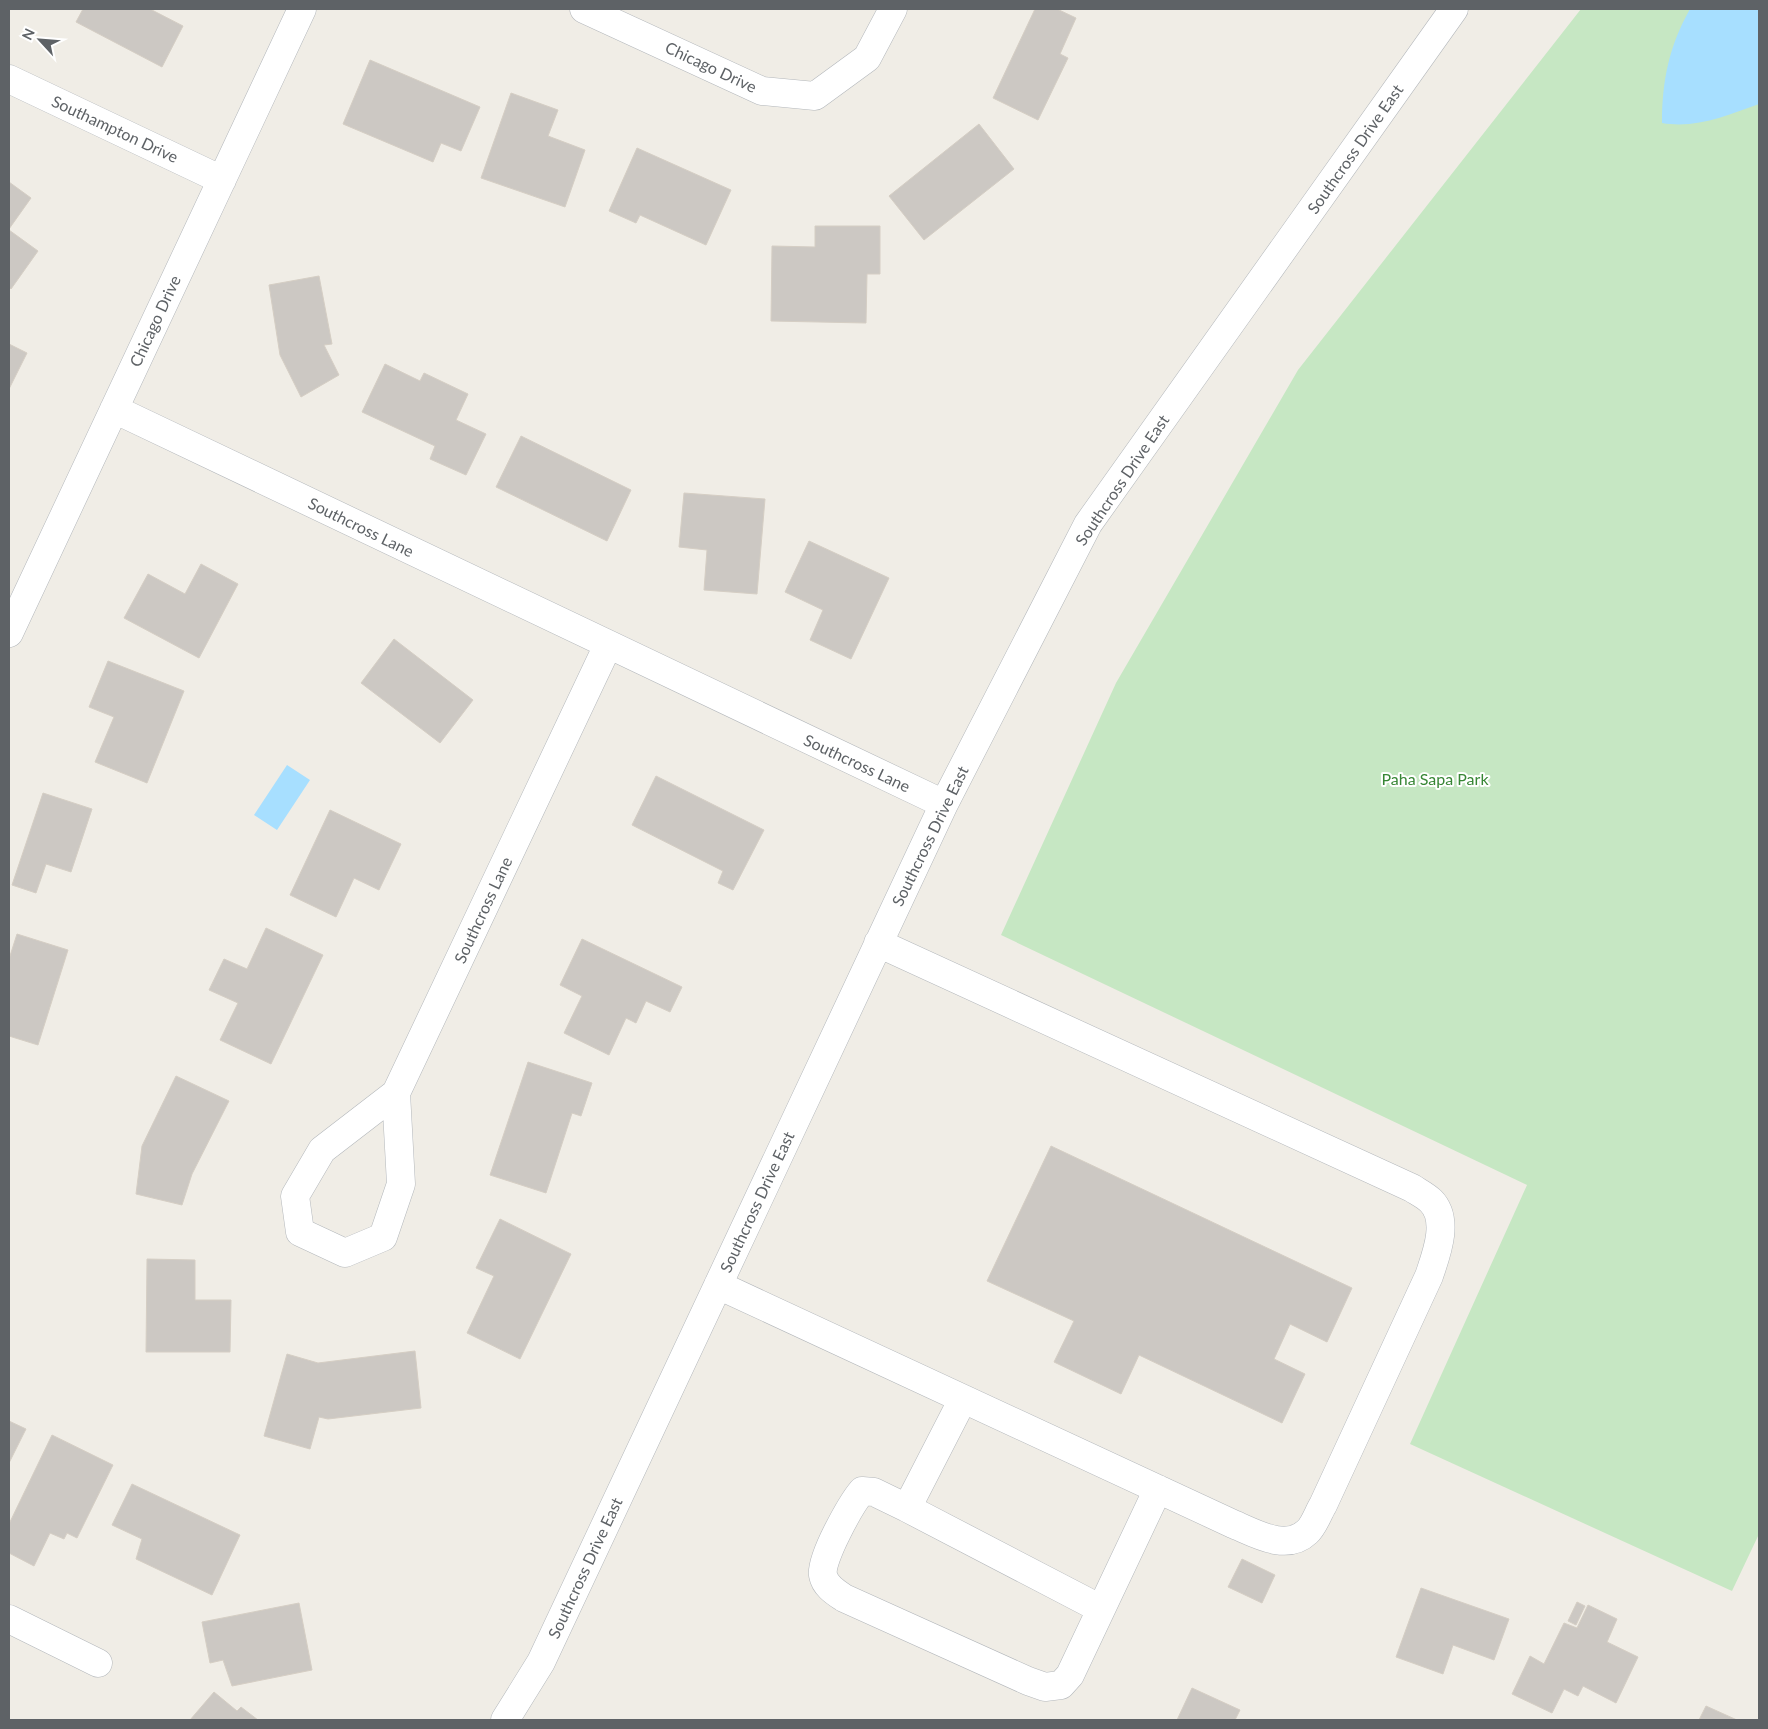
<svg xmlns="http://www.w3.org/2000/svg" width="1768" height="1729" font-family="Lato,sans-serif">
<style>
.green{fill:#c6e7c3}
.water{fill:#a7dfff}
.building{fill:#ccc8c3;stroke:#d5cec4}
.lines{fill:none;stroke-linecap:round;stroke-linejoin:round}
.minor-casing{stroke:#b3b7bb;stroke-width:29}
.minor{stroke:#fff;stroke-width:28}
.labels{text-anchor:middle;stroke-width:4;stroke-linejoin:round;paint-order:stroke}
.street-label{font-size:16px;fill:#5e6266;stroke:#fff}
.park-label{font-size:16px;fill:#378635;stroke:#fff}
</style>
<rect width="100%" height="100%" fill="#f0ede6"/>
<!-- green -->
<path class="green" d="M1581,9H1759V1534L1732,1591L1410,1444L1527,1185L1001,935L1116,683L1298,370Z"/>
<!-- water -->
<path class="water" d="M1690,9H1759V104C1728,115 1696,129 1662,123C1662,81 1669,46 1690,9Z
M287,765L310,780L277,830L254,815Z"/>
<!-- building -->
<path class="building" d="M83,9H150L183,26L162,67L76,22Z
M1035,9H1057L1076,18L1060,54L1068,58L1038,120L993,98Z
M370,60L480,107L461,151L441,143L433,162L343,124Z
M511,93L558,110L548,136L585,150L565,207L481,178Z
M979,124L1014,169L924,240L889,196Z
M637,148L731,190L706,245L640,215L636,223L609,211Z
M9,182L31,198L9,229Z
M815,226H880V274H867L866,323L771,321L772,246L815,247Z
M9,230L38,251L11,289L9,287Z
M319,276L332,344L324,345L339,375L301,397L280,355L269,285Z
M9,344L27,353L9,389Z
M385,364L420,381L424,373L468,394L456,420L486,434L466,475L430,459L435,446L362,412Z
M521,436L631,490L607,541L496,487Z
M684,493L765,499L757,594L704,590L707,550L679,547Z
M809,541L889,578L851,659L810,640L823,610L785,592Z
M201,564L238,584L199,658L124,618L148,574L185,594Z
M394,639L473,700L440,743L361,683Z
M108,661L184,691L147,783L95,762L114,717L89,707Z
M656,776L764,830L733,890L718,883L723,871L632,825Z
M43,793L92,809L71,872L46,864L36,893L12,885Z
M330,810L401,844L379,890L354,878L336,917L290,895Z
M266,928L323,955L271,1064L220,1040L238,1003L209,990L224,959L247,969Z
M17,934L68,950L38,1045L9,1036V959Z
M582,939L682,987L670,1012L646,1001L636,1023L626,1018L609,1055L564,1033L582,996L560,985Z
M528,1062L592,1083L581,1116L572,1113L546,1193L490,1175Z
M176,1076L229,1101L192,1174L182,1205L136,1194L142,1146Z
M1051,1146L1352,1288L1327,1342L1290,1324L1274,1359L1305,1374L1282,1423L1139,1355L1121,1394L1054,1362L1074,1321L987,1281Z
M500,1219L571,1254L520,1359L467,1333L494,1276L476,1268Z
M147,1259L195,1260V1300H231L230,1352H146Z
M415,1351L421,1408L328,1419L319,1417L310,1449L264,1436L287,1354L318,1363Z
M9,1421L26,1429L9,1463Z
M52,1435L113,1465L77,1538L67,1533L64,1539L50,1533L34,1566L9,1553V1524Z
M132,1484L240,1535L212,1595L136,1559L142,1539L112,1525Z
M1242,1559L1275,1575L1262,1603L1228,1587Z
M1421,1588L1509,1619L1494,1660L1453,1645L1443,1674L1396,1657Z
M1577,1602L1585,1606L1576,1625L1568,1621Z
M299,1603L312,1670L232,1686L223,1660L210,1663L202,1622Z
M1588,1605L1617,1619L1607,1642L1638,1657L1616,1703L1583,1686L1578,1696L1564,1689L1552,1713L1512,1694L1530,1656L1544,1664L1564,1623L1577,1628Z
M1192,1688L1240,1710L1235,1720H1177Z
M214,1692L237,1711L241,1707L258,1720H190Z
M1706,1706L1737,1720H1699Z"/>
<g class="lines">
<!-- minor casing -->
<g class="minor-casing">
<path id="minor" d="M584,9L762,91L815,96L867,58L893,9
M9,79L222,180
M114,409L944,804
M9,633L302,9
M396,1093L401,1184L383,1237L345,1253L300,1232L295,1196L322,1150L396,1093L608,645
M718,1285L1233,1524C1255,1533 1286,1552 1307,1532C1314,1526 1318,1513 1323,1505L1429,1276C1436,1255 1450,1220 1431,1201C1426,1196 1418,1192 1412,1188L878,943
M963,1399L907,1508L874,1492L862,1491C851,1504 820,1559 823,1575C825,1586 835,1592 844,1598L1028,1681L1045,1687L1061,1685L1070,1675L1158,1489
M907,1508L1101,1609
M9,1619L98,1663
M505,1720L541,1662L944,804L1088,524L1454,9"/>
</g>
<!-- minor -->
<use href="#minor" class="minor"/>
</g>
<g class="labels">
<!-- street labels -->
<g class="street-label">
<text transform="translate(711 67) rotate(25)" y="6">Chicago Drive</text>
<text transform="translate(115 129) rotate(25)" y="6">Southampton Drive</text>
<text transform="translate(1355 149) rotate(-55)" y="6">Southcross Drive East</text>
<text transform="translate(155 321) rotate(-65)" y="6">Chicago Drive</text>
<text transform="translate(1122 480) rotate(-56)" y="6">Southcross Drive East</text>
<text transform="translate(361 527) rotate(26)" y="6">Southcross Lane</text>
<text transform="translate(857 763) rotate(25)" y="6">Southcross Lane</text>
<text transform="translate(930 836) rotate(-64)" y="6">Southcross Drive East</text>
<text transform="translate(483 910) rotate(-65)" y="6">Southcross Lane</text>
<text transform="translate(757 1202) rotate(-65)" y="6">Southcross Drive East</text>
<text transform="translate(585 1568) rotate(-65)" y="6">Southcross Drive East</text>
</g>
<!-- park labels -->
<g class="park-label">
<text x="1435" y="785">Paha Sapa Park</text>
</g>
</g>
<!-- border -->
<rect width="1768" height="1729" fill="none" stroke="#5e6266" stroke-width="20"/>
<!-- north arrow -->
<g transform="translate(40 40) rotate(296)" stroke="#ffffff" stroke-width="4" paint-order="stroke">
<path d="M0-4L9 19L0 12L-9 19Z" fill="#5e6266"/>
<text y="-8" font-size="14" font-weight="bold" text-anchor="middle" fill="#5e6266">N</text>
</g>
</svg>
